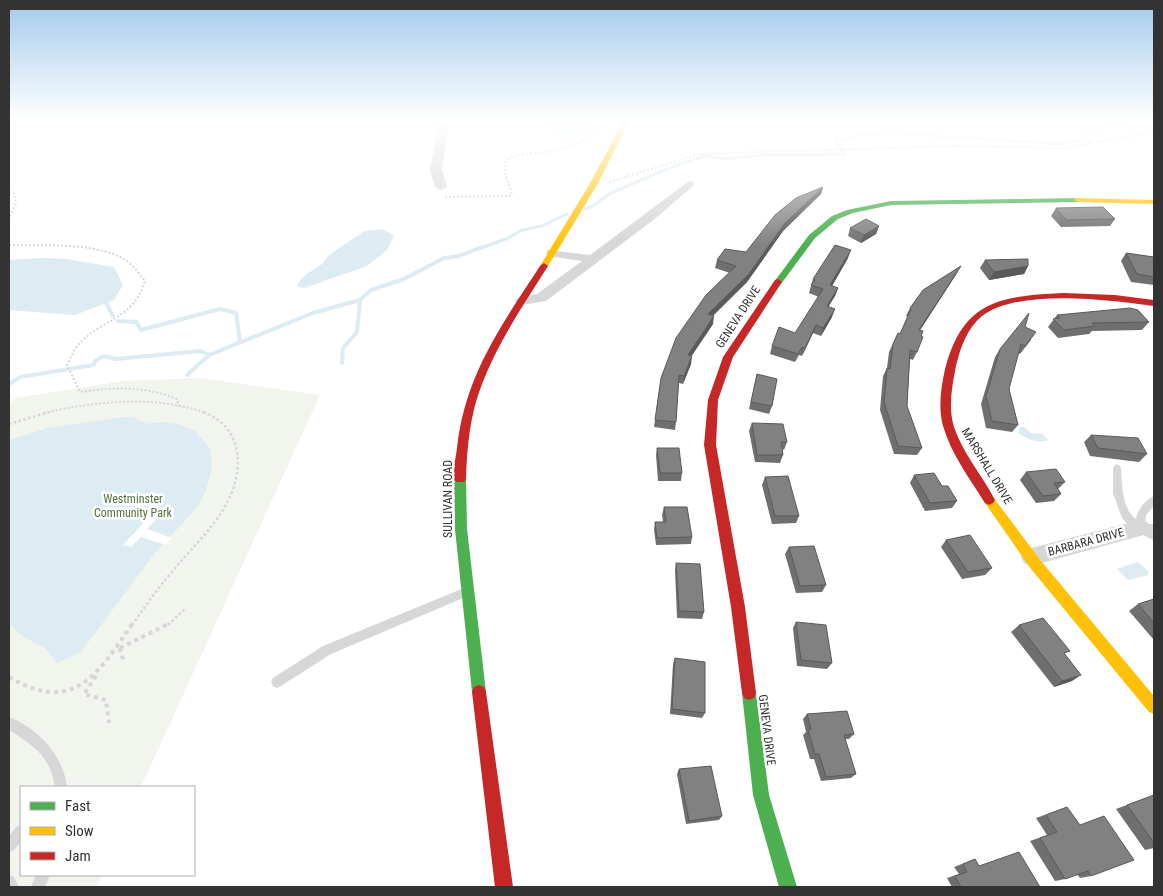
<svg xmlns="http://www.w3.org/2000/svg" width="1163" height="896" font-family="'Roboto Condensed',sans-serif">
<style>
.green{fill:#f1f5ed}
.water{fill:#ddebf3}
.pier{fill:#fff}
.lines{fill:none;stroke-linecap:round;stroke-linejoin:round}
.stream-far1{stroke:#ddebf3;stroke-width:3}
.stream{stroke:#ddebf3;stroke-width:4}
.path-far2{stroke:#d6d6d6;stroke-width:2;stroke-dasharray:2 2;stroke-linecap:butt}
.path-far1{stroke:#d6d6d6;stroke-width:2.5;stroke-dasharray:2.5 2.5;stroke-linecap:butt}
.path{stroke:#d6d6d6;stroke-width:4;stroke-dasharray:4 4;stroke-linecap:butt}
.lane{fill:#d7d7d7;fill-rule:evenodd}
.street{fill:#d7d7d7;fill-rule:evenodd}
.fast{fill:#4caf50;fill-rule:evenodd}
.slow{fill:#ffc107;fill-rule:evenodd}
.jam{fill:#c62828;fill-rule:evenodd}
.wall{fill:#6f6f6f}
.shaded-wall{fill:#5a5a5a}
.building{fill:#818181;stroke:#5a5a5a}
.labels{text-anchor:middle;stroke-width:5;stroke-linejoin:round;paint-order:stroke}
.street-label{font-size:12px;fill:#333;stroke:#fff}
.park-label{font-size:12px;fill:#56703f;stroke:#fff}
</style>
<rect width="100%" height="100%" fill="#fff"/>
<!-- green -->
<path class="green" d="M200,378L320,395L141,787H21V875H102L97,887H9V403L16,398L123,381Z"/>
<!-- water -->
<path class="water" d="M551,120H598L599,123L581,135L565,138L549,128L547,122Z
M383,229L394,236L387,250L367,266L304,288L297,286C303,271 321,270 328,256L364,231Z
M43,258L66,259L114,267L123,285L114,300L75,315L9,310V260Z
M124,417H133L146,424L163,422L177,424L195,431L210,449L212,467L209,480L205,493L196,509L155,553L81,652L57,663L46,649L21,635L9,623V440L48,428Z
M1020,427H1024L1031,433L1043,434L1048,440C1037,444 1028,439 1018,433Z
M1138,562L1149,572L1148,575L1128,580L1117,569Z"/>
<!-- pier -->
<path class="pier" d="M150,516L157,518L147,529L172,538L166,545L141,537L131,547L123,545Z"/>
<g class="lines">
<!-- stream-far1 -->
<path class="stream-far1" d="M845,154L835,140L853,138L856,135L892,133L1061,144L1089,138L1080,132L1096,131L1111,126L1124,128L1133,123H1150L1153,120
M583,209L591,207L611,193L672,167L705,156L727,159L762,155L845,154
M479,249L508,238L522,230L542,226L567,214"/>
<!-- stream -->
<path class="stream" d="M106,303L113,316
M118,321L136,322L141,330L220,309L236,313L240,341
M342,363L343,348L357,332L360,300L371,290L404,279L444,258L459,256L482,247
M187,375L209,355L313,313L360,300
M9,384L20,377L94,365L95,361L104,356L116,359L200,351L209,355"/>
<!-- path-far2 -->
<path class="path-far2" d="M9,129L28,120
M609,182L699,154L953,146L1063,148L1154,132
M9,192L14,193L16,203L9,218
M445,197L510,196L512,194L505,173L506,160C520,152 532,154 547,152C568,149 595,138 608,120
M9,245C44,246 88,242 120,257C131,262 138,272 145,281C133,320 103,318 79,344C73,350 71,358 67,365L80,392C113,387 146,386 177,399L179,406
M44,413C96,401 155,395 206,413"/>
<!-- path-far1 -->
<path class="path-far1" d="M9,424L49,412
M132,625C145,607 157,589 171,573C189,551 210,532 224,508C245,474 245,427 203,412
M168,625L186,608"/>
<!-- path -->
<path class="path" d="M120,648L170,623
M120,648L124,663
M96,676L84,694L106,700L109,723
M9,677C75,716 98,673 133,623"/>
<!-- lane -->
<path class="lane" d="M1117,464L1120,466L1121,468C1122,483 1122,510 1136,519C1137,510 1146,499 1154,496V506L1146,515L1145,524H1154V540C1145,537 1128,526 1122,518L1113,493V468L1114,466Z
M464,588L468,590L469,593L468,596L331,654L281,686L277,688L273,686L271,682L273,678L323,646Z
M9,717C39,729 63,755 67,787H55C50,756 34,746 9,730Z
M21,826V841L14,850L9,852V836L16,827Z
M9,875L14,877L19,887H9Z
M36,875H50L45,887H31Z"/>
<!-- street -->
<path class="street" d="M313,120H325L326,122L321,125Z
M439,120H449L442,170L447,187L441,190L435,187L430,170Z
M689,181L693,182V186L656,218L546,301L522,305L517,304L515,301L517,298L537,294L582,261L548,256L546,253L548,250L590,255Z
M1140,520L1147,522L1150,528L1147,534L1140,536L1031,566L1024,563L1021,557L1024,551L1031,548Z"/>
<!-- fast -->
<path class="fast" d="M1078,198L1082,200L1081,202L891,205L853,213L838,219L815,238L781,284L778,285L774,282L809,235L832,216L847,210L891,201Z
M460,474L464,476L466,479L467,529L486,692L484,697L479,699L474,697L472,692L455,529L454,479L456,476Z
M749,686L754,688L756,693L769,795L797,887H779L753,795L742,693L744,688Z"/>
<!-- slow -->
<path class="slow" d="M624,120H630L597,185L548,266L544,269L541,268L540,266L589,185Z
M1075,198L1154,200V204L1078,202L1074,200Z
M989,495L993,497L1041,561L1154,696V714L1149,712L1031,569L985,503L983,500L985,497Z"/>
<!-- jam -->
<path class="jam" d="M544,263L548,266C524,304 498,342 482,384C470,414 467,447 466,479L464,482H456C451,474 456,458 457,448C465,375 501,326 540,266Z
M778,279L782,282L733,357L718,400L716,445L745,607L756,693L754,698L749,700L744,698L742,693L731,607L704,445L708,400L723,357L775,280Z
M1064,293L1115,295L1154,300V306C1110,300 1019,288 982,316C967,328 960,349 956,366C952,386 948,407 954,427C963,454 982,475 995,500L993,503L989,505L985,503C970,479 951,454 943,426C938,407 941,388 945,369C963,300 1000,296 1064,293Z
M479,685L484,687L486,692L513,887H495L472,692L474,687Z"/>
</g>
<!-- wall -->
<path class="wall" d="M823,187L821,194L783,231L747,282L713,316V324L691,356V364L683,384L679,383L676,422L675,430L654,427L661,378L730,273L715,268L717,260L746,252Z
M1056,208L1115,219L1110,226L1061,227L1051,216Z
M879,226L876,234L861,243L848,236L850,228Z
M1126,253L1154,257V285L1131,282L1121,261Z
M848,258L832,286L838,288L835,296L828,306L832,317L821,336L813,333L802,356L799,355L795,362L770,354L772,346L795,333L819,297L809,293L813,279Z
M985,260L1028,266L1024,274L989,280L980,268Z
M957,273L920,330L921,336L917,352L913,360L910,359L907,406L922,448L917,455L894,454L880,410L883,376L887,368L889,352L898,333L900,334L908,317L906,316L910,308Z
M1057,315L1149,322L1142,330L1092,331L1089,334L1058,338L1048,327Z
M1025,327L1031,340L1020,354L1018,353L1009,389L1018,425L1012,432L986,428L981,404L995,357L1000,349Z
M757,374L772,406L769,414L749,409Z
M752,423L787,442L784,450L782,449L783,455L780,463L755,462L749,431Z
M1091,435L1147,454L1139,462L1090,456L1084,442Z
M657,448L682,473L681,481H658L656,455Z
M1026,472L1065,482L1058,489L1061,494L1054,501L1036,503L1020,480Z
M914,475L942,486L957,501L952,508L925,511L910,483Z
M765,477L799,516L796,523L772,524L762,485Z
M664,507L692,537L691,544L656,545L654,530L655,522H663L662,515Z
M946,540L992,568L985,575L962,579L941,547Z
M789,547L826,585L822,592L796,593L785,554Z
M676,563L704,612L702,619L677,618L675,570Z
M1154,599V640L1129,611L1138,604Z
M796,622L832,663L827,669L797,666L793,628Z
M1019,625L1065,655L1072,681L1054,687L1011,632Z
M675,658L705,713L702,718L670,714L673,664Z
M807,714L854,734L849,739H845L856,774L851,778L821,781L814,759H810L803,735L806,732L803,719Z
M679,769L722,816L719,820L686,824L677,774Z
M1154,795V848L1145,850L1116,809Z
M1067,807L1091,876L1080,878L1077,874L1065,879L1055,881L1030,841L1047,835L1036,818Z
M975,859L979,866L1040,887H952L947,878L959,874L954,867Z"/>
<!-- shaded-wall -->
<path class="shaded-wall" d="M823,187L821,194L783,231L747,282L706,322L708,314L785,223Z
M879,226L876,234L861,243L864,235Z
M851,250L848,258L828,293L830,285Z
M961,266L957,273L915,338L919,330Z
M1028,266L1024,274L989,280L994,272Z
M838,288L835,296L824,314L827,306Z
M835,309L832,317L821,336L823,328Z
M714,316L713,324L687,363L688,355Z
M816,325L813,333L802,356L805,348Z
M692,356L691,364L683,384L684,376Z
M1081,675L1072,681L1054,687L1062,681Z"/>
<!-- building -->
<path class="building" d="M823,187L785,223L749,274L708,314L714,316L688,355L692,356L684,376L679,375L676,422L655,420L661,378L676,338L706,295L736,266L717,260L725,249L746,252L775,215L796,198Z
M1103,207L1115,219L1066,220L1056,208Z
M866,219L879,226L864,235L850,228Z
M835,245L851,250L830,285L838,288L827,306L835,309L823,328L816,325L805,348L802,347L798,354L772,346L779,327L795,333L823,289L811,285L815,280L813,279Z
M1126,253L1154,257V277L1137,274Z
M1028,259V266L994,272L985,260Z
M961,266L919,330L923,331L921,336L923,337L917,352L910,350L907,406L922,448L898,446L884,402L887,368L890,369L893,344L898,333L900,334L911,309L910,308L923,290Z
M1130,308L1138,310L1149,322L1092,323L1095,326L1064,330L1053,319L1060,318L1057,315Z
M1029,313L1025,327L1036,332L1025,346L1021,344L1009,389L1018,425L992,421L986,396L1000,349Z
M757,374L777,379L772,406L751,402Z
M752,423L783,424L787,442H781L783,455H757Z
M1091,435L1138,438L1147,454L1098,448Z
M657,448H679L682,473H660Z
M1056,469L1065,482L1054,483L1061,494L1043,496L1026,472Z
M934,473L942,486H948L957,501L930,503L914,475Z
M788,476L799,516H775L765,477Z
M664,507H687L692,537L657,538L655,522H666Z
M970,535L992,568L968,572L946,540Z
M814,546L826,585L800,586L789,547Z
M676,563L700,564L704,612L679,611Z
M1154,599V623L1138,604Z
M1043,618L1070,651L1064,653L1081,675L1062,681L1019,625Z
M796,622L826,625L832,663L801,660Z
M675,658L705,662V713L672,709Z
M847,711L854,734L844,735L856,774L826,777L819,754H815L808,730L811,729L807,714Z
M711,766L722,816L689,821L679,769Z
M1154,795V843L1127,805Z
M1067,807L1080,825L1104,816L1134,860L1091,876L1088,871L1065,879L1040,838L1057,832L1046,815Z
M1019,852L1040,887H961L955,876L967,872L963,864L975,859L979,866Z"/>
<!-- sky -->
<linearGradient id="sky" x2="0" y2="1"><stop stop-color="#a3caec"/><stop offset="0.49" stop-color="#fff"/><stop offset="1" stop-color="#fff" stop-opacity="0"/></linearGradient>
<rect width="1163" height="246" fill="url(#sky)"/>
<g class="labels">
<!-- street labels -->
<g class="street-label">
<text transform="translate(738 317) rotate(-57)" y="4">GENEVA DRIVE</text>
<text transform="translate(987 466) rotate(59)" y="4">MARSHALL DRIVE</text>
<text transform="translate(448 499) rotate(-90)" y="4">SULLIVAN ROAD</text>
<text transform="translate(1086 542) rotate(-15)" y="4">BARBARA DRIVE</text>
<text transform="translate(767 730) rotate(83)" y="4">GENEVA DRIVE</text>
</g>
<!-- park labels -->
<g class="park-label">
<text x="133" y="503">Westminster<tspan x="133" dy="14">Community Park</tspan></text>
</g>
</g>
<!-- border -->
<rect width="1163" height="896" fill="none" stroke="#333333" stroke-width="20"/>
<!-- legend -->
<rect x="20" y="786" width="175" height="90" fill="#ffffff" stroke="#adadad"/>
<rect x="30" y="802" width="25" height="8" fill="#4caf50" stroke="#adadad"/>
<text x="65" y="811" font-size="15" fill="#333333">Fast</text>
<rect x="30" y="827" width="25" height="8" fill="#ffc107" stroke="#adadad"/>
<text x="65" y="836" font-size="15" fill="#333333">Slow</text>
<rect x="30" y="852" width="25" height="8" fill="#c62828" stroke="#adadad"/>
<text x="65" y="861" font-size="15" fill="#333333">Jam</text>
</svg>
